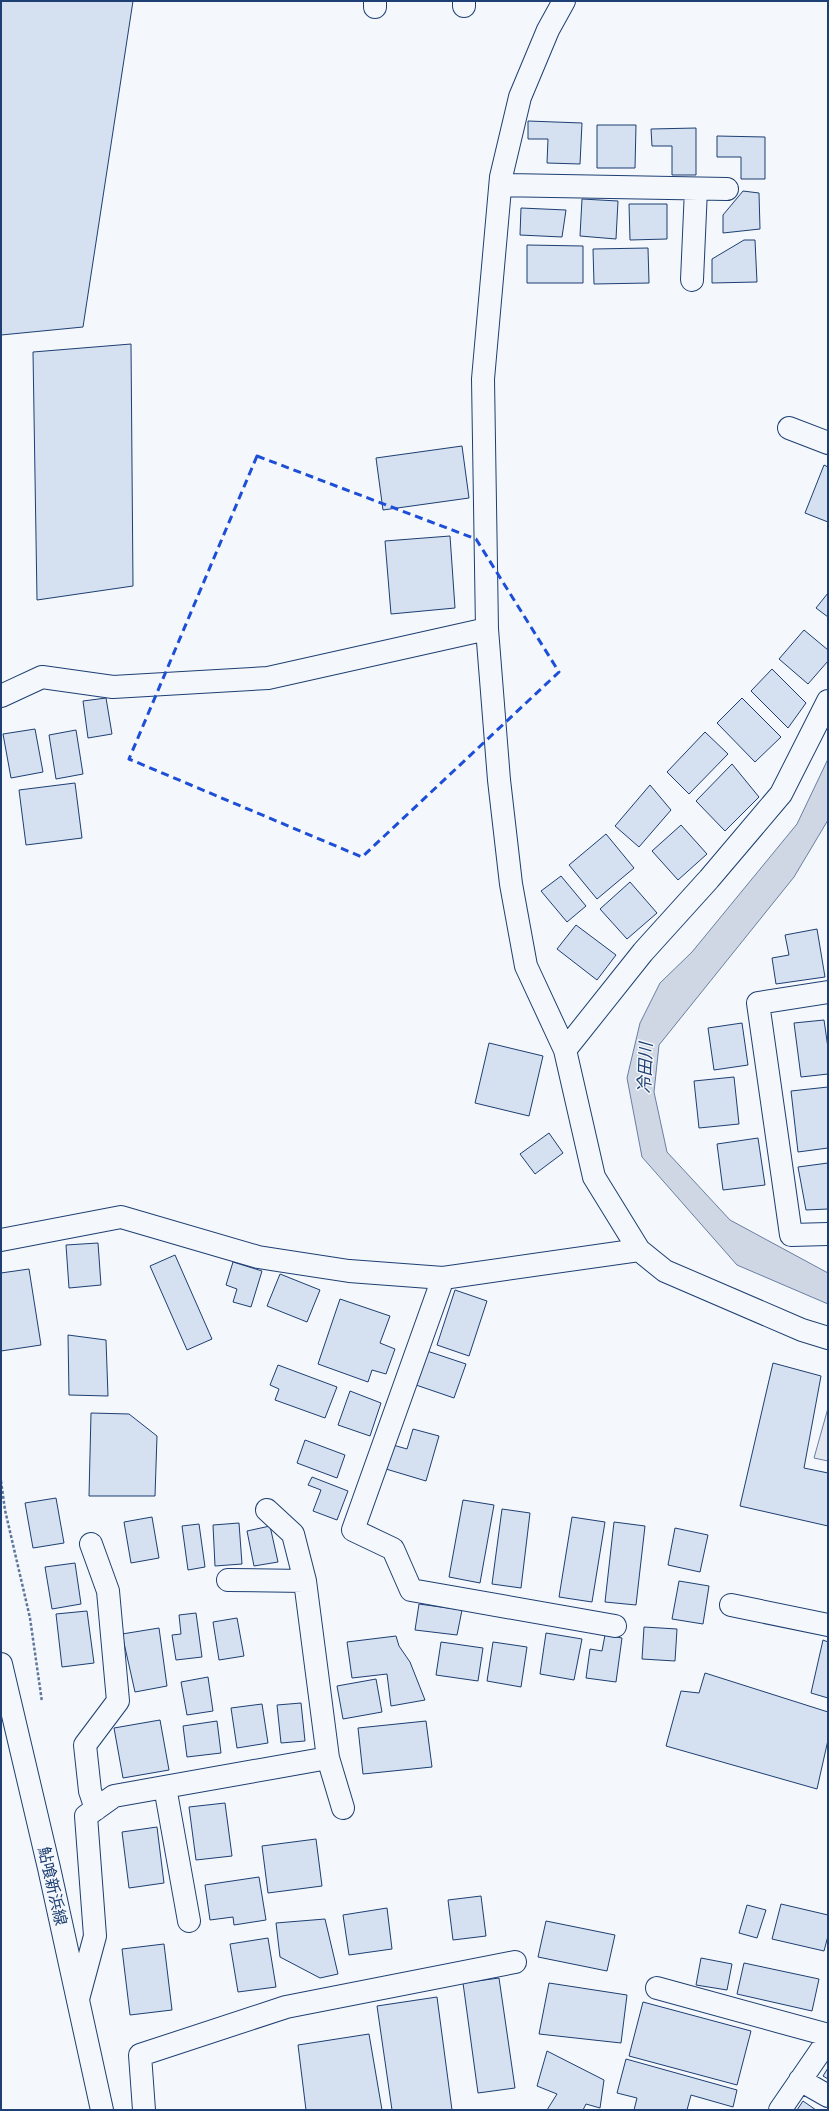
<svg xmlns="http://www.w3.org/2000/svg" width="829" height="2111" font-family="Jost,'Noto Sans JP',sans-serif">
<style>
.parking{fill:#e3e8f0;stroke:#687fa3}
.water{fill:#cfd7e4;stroke:#687fa3}
.building{fill:#d5e0f0;stroke:#1d3f73}
.lines{fill:none;stroke-linecap:round;stroke-linejoin:round}
.minor-casing{stroke:#1d3f73;stroke-width:24}
.major-casing{stroke:#1d3f73;stroke-width:24}
.path{stroke:#5e769c;stroke-width:2.5;stroke-dasharray:3 2;stroke-linecap:butt}
.minor{stroke:#f4f7fb;stroke-width:22}
.major{stroke:#f4f7fb;stroke-width:22}
.marked{fill:none;stroke:#1d4ed8;stroke-width:3;stroke-dasharray:8 5;stroke-linejoin:round}
.labels{text-anchor:middle;stroke-width:3;stroke-linejoin:round;paint-order:stroke}
.street-label{font-size:16px;fill:#1d3f73;stroke:#f4f7fb}
.water-label{font-size:17px;font-style:italic;fill:#1d3f73;stroke:#f4f7fb}
</style>
<rect width="100%" height="100%" fill="#f4f7fb"/>
<!-- parking -->
<path class="parking" d="M828,1408V1461L814,1458Z"/>
<!-- water -->
<path class="water" d="M828,759V820L794,877L659,1045L654,1092L667,1152L730,1220L828,1273V1304L737,1265L642,1157L627,1078L640,1023L660,983L692,952L797,824Z"/>
<!-- building -->
<path class="building" d="M1,1H133L83,327L1,335Z
M528,121L582,123L580,164L547,163L548,139H528Z
M597,125H636L635,168H597Z
M696,128V175H672V146H652L651,129Z
M717,136L765,137V179H741V157H717Z
M743,191L759,193L760,229L723,233V215Z
M582,199L618,201L616,239L580,236Z
M629,204H667V239L630,240Z
M521,208L566,210L562,237L520,235Z
M744,240H755L757,282L712,283V259Z
M527,245L583,246V283H527Z
M648,248L649,283L594,284L593,249Z
M131,344L133,586L37,600L33,352Z
M462,446L469,498L383,510L376,458Z
M824,465L828,467V522L805,513Z
M450,536L455,608L391,614L385,541Z
M828,593V617L816,608Z
M804,630L828,650V661L808,684L779,659Z
M772,669L806,703L788,728L751,691Z
M106,698L112,734L88,738L83,701Z
M742,698L781,737L755,762L717,723Z
M35,729L43,772L11,778L3,734Z
M76,730L83,774L56,779L49,735Z
M705,732L728,754L689,794L667,772Z
M732,764L759,797L725,831L696,801Z
M75,783L82,838L26,845L19,790Z
M650,785L671,810L639,847L615,826Z
M681,825L707,854L678,880L652,851Z
M606,834L634,868L597,899L569,865Z
M561,876L586,906L567,922L541,891Z
M630,882L657,913L627,939L600,909Z
M576,925L616,955L597,980L557,949Z
M817,929L825,977L776,984L772,958L789,955L785,935Z
M824,1020L828,1048V1074L801,1077L794,1023Z
M742,1023L748,1065L714,1070L708,1028Z
M489,1043L543,1056L529,1116L475,1103Z
M734,1077L739,1124L699,1128L694,1081Z
M828,1087V1148L798,1152L791,1091Z
M549,1133L563,1153L535,1174L520,1154Z
M758,1138L765,1185L723,1190L717,1144Z
M828,1163V1209L806,1210L798,1167Z
M98,1243L101,1285L69,1288L66,1245Z
M175,1255L212,1339L187,1350L150,1266Z
M233,1262L262,1271L251,1307L233,1302L237,1289L226,1285Z
M29,1269L41,1345L1,1351V1273Z
M280,1274L320,1290L307,1322L267,1306Z
M455,1290L487,1301L469,1356L437,1345Z
M340,1299L390,1316L380,1343L395,1349L386,1374L372,1370L368,1382L318,1364Z
M68,1335L106,1340L108,1396L69,1395Z
M427,1351L466,1364L454,1398L416,1385Z
M773,1363L821,1376L804,1468L828,1473V1526L740,1506Z
M278,1365L337,1387L325,1418L275,1400L279,1389L270,1385Z
M350,1391L381,1403L370,1436L338,1425Z
M91,1413L129,1414L157,1436L155,1496H89Z
M413,1429L439,1436L426,1481L386,1469L393,1445L407,1449Z
M305,1440L345,1455L337,1478L297,1463Z
M312,1477L348,1491L337,1520L313,1511L321,1490L308,1485Z
M56,1498L64,1543L33,1548L25,1503Z
M463,1500L494,1505L480,1583L449,1577Z
M502,1509L530,1513L521,1588L492,1584Z
M152,1517L159,1558L131,1563L124,1522Z
M572,1517L605,1522L592,1602L559,1597Z
M614,1522L645,1526L636,1605L605,1602Z
M239,1523L242,1564L215,1566L213,1525Z
M199,1524L205,1567L188,1570L182,1526Z
M270,1526L278,1562L254,1566L247,1531Z
M675,1528L708,1535L700,1572L668,1565Z
M75,1563L81,1604L52,1609L45,1567Z
M679,1581L709,1586L703,1624L672,1619Z
M419,1604L462,1610L457,1635L415,1630Z
M87,1611L94,1663L62,1667L56,1614Z
M196,1613L202,1657L176,1660L172,1635L181,1634L179,1615Z
M237,1618L244,1656L219,1660L213,1622Z
M644,1627L677,1629L675,1661L642,1659Z
M159,1628L167,1686L135,1692L122,1634Z
M546,1633L582,1639L574,1680L540,1674Z
M605,1635L622,1638L616,1682L586,1678L590,1649L602,1651Z
M396,1636L399,1646L410,1662L425,1700L391,1706L387,1674L352,1678L347,1642Z
M823,1640L828,1642V1698L811,1693Z
M441,1642L483,1648L478,1681L436,1675Z
M493,1642L527,1647L521,1687L487,1681Z
M705,1673L828,1712V1740L817,1789L666,1746L681,1691L699,1693Z
M208,1677L213,1711L187,1715L181,1682Z
M376,1679L382,1712L343,1719L337,1686Z
M301,1703L305,1741L281,1743L277,1705Z
M262,1704L268,1743L237,1748L231,1708Z
M160,1720L169,1770L123,1778L114,1728Z
M217,1721L221,1753L187,1757L183,1726Z
M426,1721L432,1767L363,1774L358,1728Z
M225,1803L232,1856L196,1860L189,1807Z
M157,1827L164,1883L129,1888L122,1832Z
M316,1839L322,1886L268,1893L262,1846Z
M259,1877L266,1920L234,1925L233,1917L210,1920L205,1885Z
M481,1896L486,1936L453,1940L448,1900Z
M781,1904L828,1915V1936L824,1951L772,1939Z
M747,1905L766,1910L757,1938L739,1933Z
M387,1908L392,1949L349,1955L343,1915Z
M325,1919L338,1974L320,1978L280,1957L276,1923Z
M546,1921L615,1935L607,1971L538,1957Z
M268,1938L276,1987L238,1992L230,1944Z
M164,1944L172,2010L130,2015L122,1949Z
M701,1958L732,1964L727,1990L696,1985Z
M744,1963L819,1979L812,2011L737,1994Z
M499,1978L515,2088L478,2093L463,1983Z
M549,1983L627,1995L621,2043L539,2034Z
M437,1997L452,2110H392L377,2006Z
M643,2002L751,2031L737,2085L629,2056Z
M369,2034L382,2110H306L298,2045Z
M547,2051L604,2080L600,2108L586,2104L583,2110H547L557,2094L537,2086Z
M626,2059L737,2090L733,2107L691,2095L687,2110H634L637,2098L617,2093Z
M828,2068V2079L823,2076Z
M803,2101L816,2110H797Z"/>
<g class="lines">
<!-- minor casing -->
<g class="minor-casing">
<path id="minor" d="M375,1V7
M464,6V1
M501,185L727,189
M692,280L696,189
M789,428L828,443
M487,629L483,379L501,177L520,97L548,30L564,1
M1,696L42,677L113,687L268,678L487,629L499,780L511,884L526,966L565,1050L594,1177L639,1250L665,1271L802,1330L828,1338
M828,992L758,1003L791,1235L828,1234
M565,1050L643,952L709,879L781,794L828,701
M1,1240L121,1217L258,1257L349,1271L443,1278L639,1250
M443,1278L353,1530L393,1549L411,1590L615,1626
M267,1510L293,1534L305,1581
M91,1544L108,1591L118,1701L85,1745L90,1791L96,1809
M731,1605L828,1625
M328,1758L343,1808
M165,1787L189,1921
M657,1988L828,2035
M78,1999L95,1936L86,1816L114,1796L328,1758L305,1581L228,1580
M800,2080L828,2096
M144,2110L140,2055L286,2007L515,1962
M780,2110L828,2040"/>
</g>
<!-- major casing -->
<g class="major-casing">
<path id="major" d="M1,1664L49,1868L102,2110"/>
</g>
<!-- path -->
<path class="path" d="M1,1481L5,1510L30,1618L42,1702"/>
<!-- minor -->
<use href="#minor" class="minor"/>
<!-- major -->
<use href="#major" class="major"/>
</g>
<!-- marked area -->
<path class="marked" d="M257,456L476,539L559,672L362,857L129,759Z"/>
<g class="labels">
<!-- street labels -->
<g class="street-label">
<text transform="translate(53 1886) rotate(77)" y="6">鮎喰新浜線</text>
</g>
<!-- water labels -->
<g class="water-label">
<text transform="translate(645 1068) rotate(-88)" y="6">冷田川</text>
</g>
</g>
<!-- border -->
<rect width="829" height="2111" fill="none" stroke="#1d3f73" stroke-width="4"/>
</svg>
